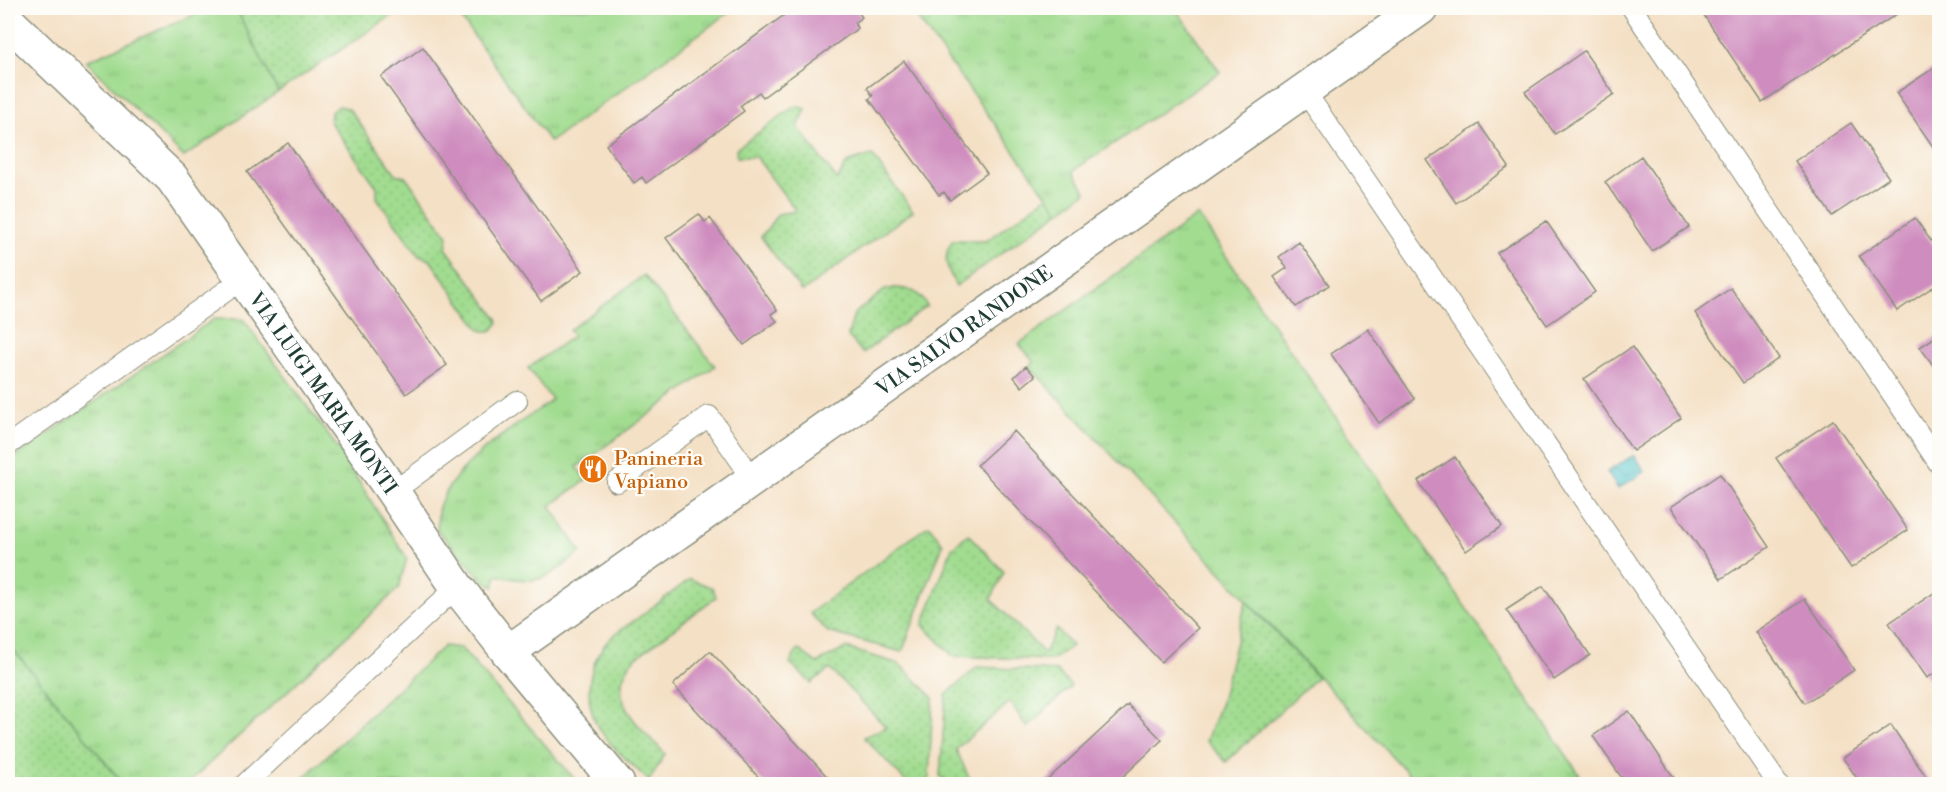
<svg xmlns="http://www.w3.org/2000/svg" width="1947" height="792" font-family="'Libre Bodoni',serif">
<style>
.grass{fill:url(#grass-tufts);stroke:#608c62;stroke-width:1.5}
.park{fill:url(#park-dots);stroke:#608c62;stroke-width:1.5}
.water{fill:url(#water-waves);stroke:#3c8282;stroke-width:1.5}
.building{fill:#cf8dbf}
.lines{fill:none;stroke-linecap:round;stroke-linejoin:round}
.service-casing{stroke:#8a8e7c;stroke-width:22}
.minor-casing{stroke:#8a8e7c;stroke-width:36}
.tertiary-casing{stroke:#8a8e7c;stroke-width:36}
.service{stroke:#fff;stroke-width:20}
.minor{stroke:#fff;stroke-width:33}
.tertiary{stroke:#fff;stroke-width:33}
.labels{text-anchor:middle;stroke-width:4.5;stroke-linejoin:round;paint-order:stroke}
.street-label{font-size:20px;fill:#1f3d34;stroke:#fdfcf7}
.food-label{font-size:20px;fill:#c56008;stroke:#fdfcf7;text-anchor:start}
</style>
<defs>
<pattern id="grass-tufts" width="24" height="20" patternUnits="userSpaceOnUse" patternTransform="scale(1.5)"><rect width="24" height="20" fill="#a1dc90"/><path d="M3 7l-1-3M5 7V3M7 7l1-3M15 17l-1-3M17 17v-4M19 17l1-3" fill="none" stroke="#8abe7d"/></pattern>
<pattern id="park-dots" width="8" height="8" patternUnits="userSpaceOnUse" patternTransform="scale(1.5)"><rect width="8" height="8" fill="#a1dc90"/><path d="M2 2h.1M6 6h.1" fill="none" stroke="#8abe7d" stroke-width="1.8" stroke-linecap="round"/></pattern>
<pattern id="water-waves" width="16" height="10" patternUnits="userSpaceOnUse" patternTransform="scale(1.5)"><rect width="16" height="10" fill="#5ac7cf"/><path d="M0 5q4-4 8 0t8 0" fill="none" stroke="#4aa3a9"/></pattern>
</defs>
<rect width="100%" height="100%" fill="#fdfcf7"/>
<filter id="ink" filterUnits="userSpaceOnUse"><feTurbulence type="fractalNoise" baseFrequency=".0167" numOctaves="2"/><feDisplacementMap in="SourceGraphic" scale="12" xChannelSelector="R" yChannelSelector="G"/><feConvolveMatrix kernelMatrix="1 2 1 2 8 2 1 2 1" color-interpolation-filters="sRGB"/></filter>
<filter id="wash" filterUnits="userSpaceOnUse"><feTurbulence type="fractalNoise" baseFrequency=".008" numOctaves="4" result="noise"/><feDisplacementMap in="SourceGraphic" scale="24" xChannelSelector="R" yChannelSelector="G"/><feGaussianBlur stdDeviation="1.35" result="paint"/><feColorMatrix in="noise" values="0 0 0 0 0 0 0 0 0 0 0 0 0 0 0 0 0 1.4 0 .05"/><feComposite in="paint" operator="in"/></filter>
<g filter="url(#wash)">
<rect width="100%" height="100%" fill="#f4e0c5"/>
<!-- grass -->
<path class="grass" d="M210,8H236L278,92L184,157L86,61Z
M454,8H735L550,142Z
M910,8H1175L1220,72L1073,171L1086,192L1059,212Z
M1198,215L1586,784H1418L1030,367L1034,362L1019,344Z
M644,275L715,366L577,467L586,480L550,506L581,552C572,559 556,573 545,577C531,582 511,579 497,575L494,587L481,578L437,530C438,523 437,514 439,507C454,462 515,427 552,400L528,368L573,336L569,330Z
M214,319H243L337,447L407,558L399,588L187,784H123L8,643V462Z
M444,646L461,648L579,784H297Z"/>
<!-- park -->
<path class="park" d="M236,8H403L278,92Z
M339,106L349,109L396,174L406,177L448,236L446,248L497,318L498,323C494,331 488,333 480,330L430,260L419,256L377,198V187L330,122L331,112Z
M795,106L806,109L798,127L837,180L847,163L872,155L913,211L802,292L761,237L778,214L796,211L756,157H737L736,149Z
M1048,196L1059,212L956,286C947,269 941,257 953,240L986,241Z
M894,288C911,288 919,292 927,306L863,353L848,336L854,314L885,290Z
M929,525L943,544L902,652L828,632L810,613Z
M968,534L1004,572L991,599L1044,653L1056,629L1072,646L1052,660L953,656L923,625L952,548Z
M690,579L713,588L716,597L633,660C602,699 640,726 665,754L649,781C631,763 608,746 596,723C583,695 589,658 612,637C619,630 629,624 638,618C655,605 673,592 690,579Z
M1246,601L1317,677L1226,762L1206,741L1221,702Z
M8,643L123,784H8Z
M846,648L899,664L933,697L929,778L922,784H908L864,737L886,727L830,669L811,683L790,663L798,649L817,663Z
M977,667L1057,671L1071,686L1027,727L1010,702L956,749L970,780L965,784H948L940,776L946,695Z"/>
<!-- water -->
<path class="water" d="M1634,455L1645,471L1618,489L1607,472Z"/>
<g id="blocks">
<!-- building -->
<path class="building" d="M794,8H855L862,17L854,23L858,28L763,97L759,92L740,106L744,111L646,183L642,177L634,183L606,145Z
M1699,8H1906L1762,102Z
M423,47L583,271L541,301L381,77Z
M1584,51L1614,94L1555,134L1525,92Z
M904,61L987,173L950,200L944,192L939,195L869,99L873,96L867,88Z
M1940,64V144L1934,148L1896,93Z
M1851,123L1889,178L1832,216L1795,161Z
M1479,124L1509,167L1456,203L1427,160Z
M288,143L447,365L406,394L247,172Z
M1641,156L1689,227L1652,251L1605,182Z
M699,214L705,222L710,218L777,310L771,314L777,321L744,345L666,238Z
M1915,218L1940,254V282L1897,311L1859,256Z
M1546,221L1595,292L1547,325L1497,253Z
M1299,242L1329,285L1296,307L1274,277L1287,268L1279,257Z
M1731,288L1779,358L1743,383L1695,313Z
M1368,329L1415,399L1379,423L1331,354Z
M1940,334V375L1920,347Z
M1632,347L1681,418L1633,451L1584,379Z
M1026,366L1035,376L1022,387L1014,377Z
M1833,420L1908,530L1851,568L1776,458Z
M1014,431L1198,628L1161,662L977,465Z
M1455,457L1502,526L1466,551L1418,481Z
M1720,474L1769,547L1721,579L1671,507Z
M1543,586L1590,655L1554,680L1506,610Z
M1940,589V670L1927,678L1889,623Z
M1805,599L1854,670L1805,703L1756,632Z
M710,651L802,749L834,784L764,783L673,685Z
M1128,705L1162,740L1115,784H1043Z
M1629,711L1676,781L1671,784H1626L1593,736Z
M1891,725L1915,761L1932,784H1861L1843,758Z"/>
</g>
</g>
<g filter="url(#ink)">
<use href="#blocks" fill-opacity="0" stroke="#8a8e7c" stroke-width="1.5"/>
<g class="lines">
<!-- service casing -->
<g class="service-casing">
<path id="service" d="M1632,8L1940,465
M1304,90L1778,784
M8,445L243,279
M617,482L709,416L753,479
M393,492L517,401
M245,784L457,587"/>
</g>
<!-- minor casing -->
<g class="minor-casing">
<g id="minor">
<path id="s1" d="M508,652L1421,8"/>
</g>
</g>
<!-- tertiary casing -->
<g class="tertiary-casing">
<g id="tertiary">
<path id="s2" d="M8,21L172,178L393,492L457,587L508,652L618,784"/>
</g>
</g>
<!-- service -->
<use href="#service" class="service"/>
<!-- minor -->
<use href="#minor" class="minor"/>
<!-- tertiary -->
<use href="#tertiary" class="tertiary"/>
</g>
</g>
<!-- icons -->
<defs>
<g id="restaurant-disc" transform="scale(1.5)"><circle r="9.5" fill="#e8710a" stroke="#fdfcf7"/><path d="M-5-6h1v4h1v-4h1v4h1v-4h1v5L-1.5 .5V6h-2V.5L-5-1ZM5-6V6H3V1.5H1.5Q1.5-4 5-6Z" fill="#fff"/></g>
</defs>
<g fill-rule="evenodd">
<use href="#restaurant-disc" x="593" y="469"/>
</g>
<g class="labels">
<!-- street labels -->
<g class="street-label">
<text dy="7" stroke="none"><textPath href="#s1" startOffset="558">VIA SALVO RANDONE</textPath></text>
<text dy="7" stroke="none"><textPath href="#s2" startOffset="490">VIA LUIGI MARIA MONTI</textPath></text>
</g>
<!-- food labels -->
<g class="food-label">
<text x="614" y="465">Panineria<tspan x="614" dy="23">Vapiano</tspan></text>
</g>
</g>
<!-- margin -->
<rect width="1947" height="792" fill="none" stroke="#fdfcf7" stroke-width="30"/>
</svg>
